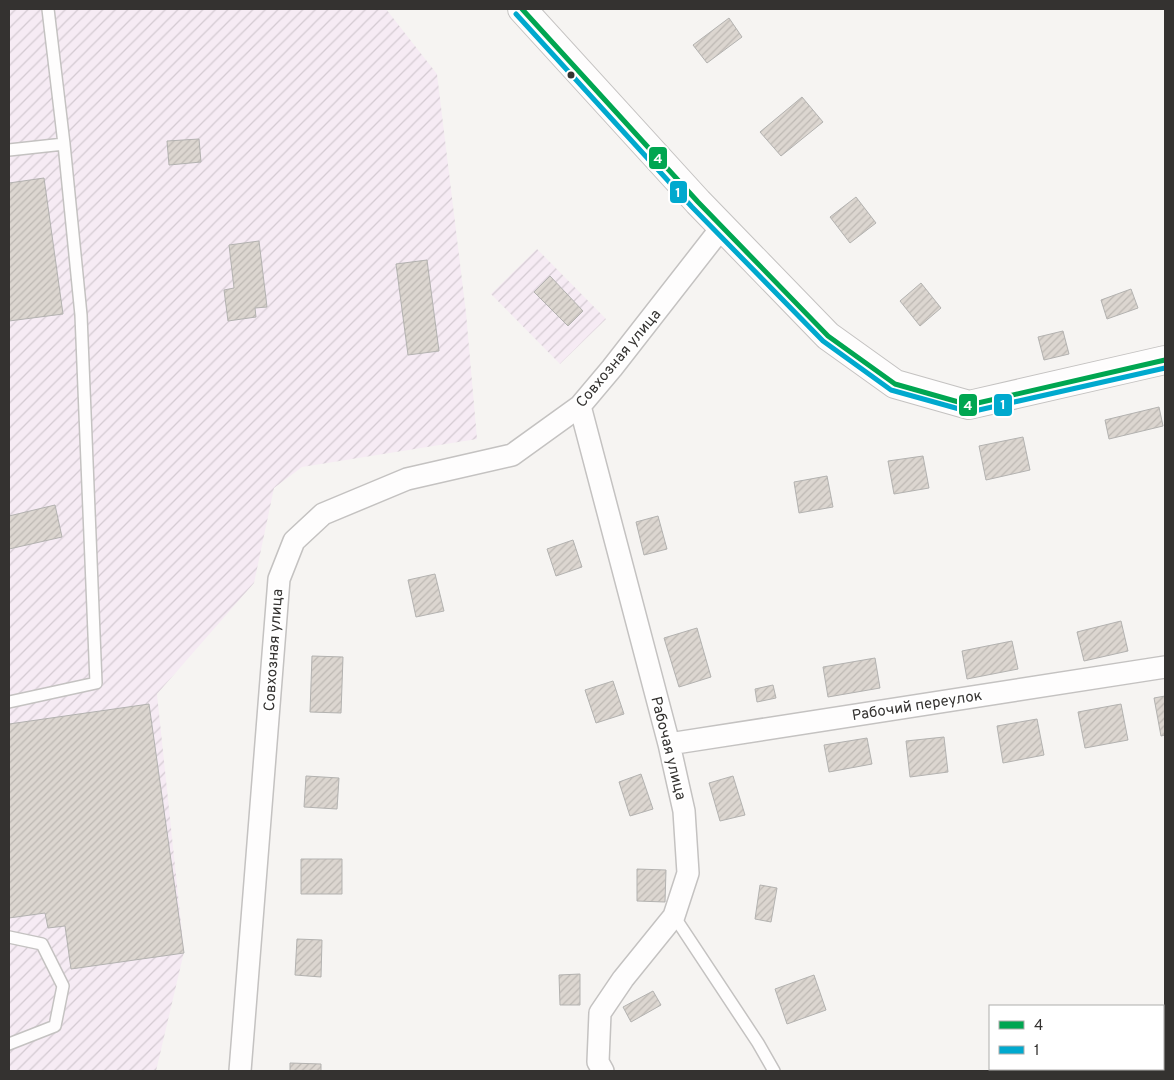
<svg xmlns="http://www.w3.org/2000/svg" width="1174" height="1080" font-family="Overpass,sans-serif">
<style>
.industrial{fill:url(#industrial-furrows)}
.building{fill:url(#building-hatch);stroke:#b3b2b0}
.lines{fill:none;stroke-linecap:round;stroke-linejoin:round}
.lane-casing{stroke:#c4c2c1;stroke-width:14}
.street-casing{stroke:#c4c2c1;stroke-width:24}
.secondary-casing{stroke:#c4c2c1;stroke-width:30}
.lane{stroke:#fefdfd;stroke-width:11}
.street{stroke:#fefdfd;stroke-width:21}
.secondary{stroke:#fefdfd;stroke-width:28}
.bus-1-casing{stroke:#fff;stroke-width:9}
.bus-2-casing{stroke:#fff;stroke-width:9}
.bus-1{stroke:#00a651;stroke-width:5}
.bus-2{stroke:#00a9ce;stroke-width:5}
.bus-dot{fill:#343230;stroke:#fff;stroke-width:2}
.labels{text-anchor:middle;stroke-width:4;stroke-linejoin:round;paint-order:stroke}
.street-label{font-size:15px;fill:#343230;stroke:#fff}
.line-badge{stroke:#fff;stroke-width:2}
.badge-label{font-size:14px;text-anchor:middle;font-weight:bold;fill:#fff}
</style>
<defs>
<pattern id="industrial-furrows" width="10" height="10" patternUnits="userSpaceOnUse" patternTransform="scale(1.25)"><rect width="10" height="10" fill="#f6ebf4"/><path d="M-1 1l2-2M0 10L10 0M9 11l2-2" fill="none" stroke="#d4cad2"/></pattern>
<pattern id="building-hatch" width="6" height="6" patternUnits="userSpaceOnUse" patternTransform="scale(1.25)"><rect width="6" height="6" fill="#dcd6d0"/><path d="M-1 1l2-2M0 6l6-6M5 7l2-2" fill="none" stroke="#bdb8b3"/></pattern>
</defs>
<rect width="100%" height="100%" fill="#f6f4f2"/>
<!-- industrial -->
<path class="industrial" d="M9,9H386L437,74L466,313L477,439L302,467L274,488L254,583L157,694L184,952L156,1071H9Z
M537,249L606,319L560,364L491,294Z"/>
<!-- building -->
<path class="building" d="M729,18L742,37L707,63L693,45Z
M802,97L823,122L781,156L760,132Z
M199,139L201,162L169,165L167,141Z
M44,178L63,314L9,321V183Z
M856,197L876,223L850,243L830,217Z
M259,241L267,307L255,308L256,317L228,321L224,290L234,288L229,245Z
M427,260L439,351L408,355L396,264Z
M550,276L583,311L568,326L534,292Z
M921,283L941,308L920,326L900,301Z
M1131,289L1138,308L1107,319L1101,300Z
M1063,331L1069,354L1044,360L1038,337Z
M1159,407L1163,426L1109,439L1105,420Z
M1023,437L1030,470L986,480L979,446Z
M923,456L929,488L894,494L888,461Z
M827,476L833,507L799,513L794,482Z
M55,505L62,537L9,549V516Z
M658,516L667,549L644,555L636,522Z
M573,540L582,567L556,576L547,549Z
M435,574L444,611L416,617L408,580Z
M1121,621L1128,651L1084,661L1077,632Z
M697,628L711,677L679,687L664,638Z
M1012,641L1018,669L967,679L962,651Z
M312,656L343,657L341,713L310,712Z
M875,658L880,688L828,697L823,667Z
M613,681L624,714L596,723L585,690Z
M773,685L776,698L757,702L755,689Z
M1165,696V735L1161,736L1154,698Z
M149,704L184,953L71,969L65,926L48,928L45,913L9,918V724Z
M1121,704L1128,740L1085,748L1078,712Z
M1037,719L1044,755L1003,763L997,726Z
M944,737L948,772L910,777L906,741Z
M867,738L872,764L829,772L824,745Z
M641,774L653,809L630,816L619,782Z
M306,776L339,778L337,809L304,807Z
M733,776L745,815L720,821L709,783Z
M301,859H342V894H301Z
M637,869L666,870L665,902L637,901Z
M760,885L777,888L771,922L755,919Z
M297,939L322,940L321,977L295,975Z
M580,974V1005H560L559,975Z
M814,975L826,1010L787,1024L775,989Z
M653,991L661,1005L631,1022L623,1007Z
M290,1063L321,1064V1071H290Z"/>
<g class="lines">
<!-- lane casing -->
<g class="lane-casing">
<path id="lane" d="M9,150L64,144L48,9
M9,702L96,683L81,315L64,144
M674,916L758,1043L774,1071
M9,937L42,944L63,986L55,1026L9,1044"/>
</g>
<!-- street casing -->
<g class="street-casing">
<path id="street" d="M580,406L669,744L684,811L688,873L674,916L623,979L600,1013L598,1062L603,1071
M669,744L1165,667
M240,1071L279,579L294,541L323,514L407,479L512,455L580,406L612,368L722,227"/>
</g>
<!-- secondary casing -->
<g class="secondary-casing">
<path id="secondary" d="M522,9L698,202L828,336L895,384L969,405L1165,360"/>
</g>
<!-- lane -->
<use href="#lane" class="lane"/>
<!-- street -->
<use href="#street" class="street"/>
<!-- secondary -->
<use href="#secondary" class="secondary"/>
<!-- bus-1 casing -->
<g class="bus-1-casing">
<path id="bus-1" d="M522,9L698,202L828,336L895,384L969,405L1165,360"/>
</g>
<!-- bus-2 casing -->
<g class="bus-2-casing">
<path id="bus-2" d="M516,14L692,207L823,341L891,390L970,412L1165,368"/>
</g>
<!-- bus-1 -->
<use href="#bus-1" class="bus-1"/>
<!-- bus-2 -->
<use href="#bus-2" class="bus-2"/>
</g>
<!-- markers -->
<circle class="bus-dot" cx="571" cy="75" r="4.5"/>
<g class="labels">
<!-- street labels -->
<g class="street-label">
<text transform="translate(618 358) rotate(-50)" y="5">Совхозная улица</text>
<text transform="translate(273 650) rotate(-86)" y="5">Совхозная улица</text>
<text transform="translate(917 705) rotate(-9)" y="5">Рабочий переулок</text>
<text transform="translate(669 748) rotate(76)" y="5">Рабочая улица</text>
</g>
</g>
<g class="line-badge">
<rect x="648" y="146" width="20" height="24" rx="5" fill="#00a651"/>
<rect x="669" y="180" width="19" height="24" rx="5" fill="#00a9ce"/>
<rect x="993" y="393" width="20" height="24" rx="5" fill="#00a9ce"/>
<rect x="958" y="393" width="20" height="24" rx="5" fill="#00a651"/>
</g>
<g class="badge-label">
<text x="658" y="163">4</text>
<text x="678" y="197">1</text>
<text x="1003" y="409">1</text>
<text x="968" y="410">4</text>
</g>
<!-- border -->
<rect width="1174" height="1080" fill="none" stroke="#343230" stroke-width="20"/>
<!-- legend -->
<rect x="989" y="1005" width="175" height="65" fill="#ffffff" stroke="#aeadac"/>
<rect x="999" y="1021" width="25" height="8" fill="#00a651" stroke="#aeadac"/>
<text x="1034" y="1030" font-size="15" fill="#343230">4</text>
<rect x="999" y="1046" width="25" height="8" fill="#00a9ce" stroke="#aeadac"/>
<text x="1034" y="1055" font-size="15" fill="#343230">1</text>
</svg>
